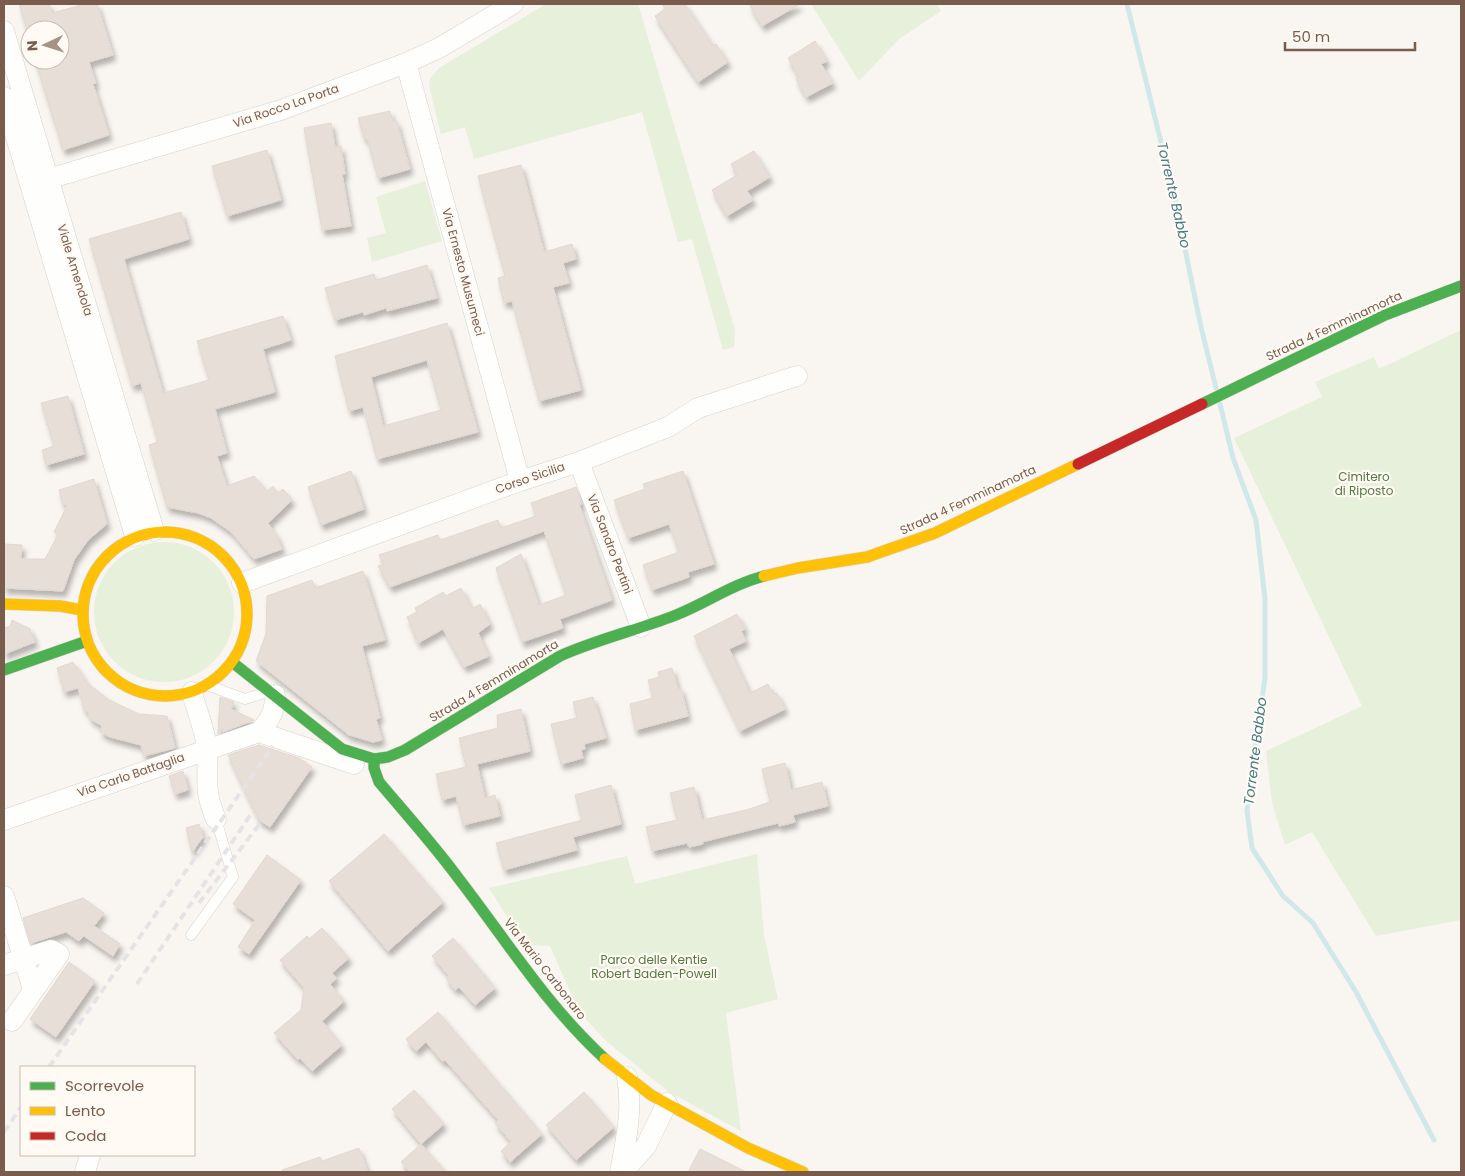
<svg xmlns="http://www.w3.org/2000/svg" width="1465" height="1176" font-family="Poppins,sans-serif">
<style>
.green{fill:#e7f0db}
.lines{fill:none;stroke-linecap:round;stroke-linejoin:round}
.stream{stroke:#d0e8ea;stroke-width:5}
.building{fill:#e6ded7;stroke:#e2d8d2;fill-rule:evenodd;filter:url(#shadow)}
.lane-casing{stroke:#d7d1cb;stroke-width:11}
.street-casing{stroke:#d7d1cb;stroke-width:21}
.fast-casing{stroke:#d9d2cb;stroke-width:12}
.slow-casing{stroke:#d9d2cb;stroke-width:12}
.jam-casing{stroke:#d9d2cb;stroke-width:12}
.lane{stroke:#fefefd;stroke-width:10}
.street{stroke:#fefefd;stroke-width:20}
.fast{stroke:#4caf50;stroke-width:11}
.slow{stroke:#ffc107;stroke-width:11}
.jam{stroke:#c62828;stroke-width:11}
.rail{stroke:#e6e3e7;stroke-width:4;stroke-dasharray:8 5;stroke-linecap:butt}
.labels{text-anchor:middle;stroke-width:4.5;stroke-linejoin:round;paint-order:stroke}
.street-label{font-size:12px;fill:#7a5c4d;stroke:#fffaf3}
.park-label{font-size:12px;fill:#537a41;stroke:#fffaf3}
.water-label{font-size:14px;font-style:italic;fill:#437c86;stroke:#fffaf3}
</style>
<defs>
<filter id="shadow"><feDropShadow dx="3" dy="5.5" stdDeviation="2.5" flood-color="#0004"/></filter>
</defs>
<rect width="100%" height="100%" fill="#f9f5f0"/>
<!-- green -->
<path class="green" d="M546,4H638L735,330L734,347L723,350L692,239L678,242L642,112L474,159L465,127L441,134L429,86L430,79L439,68Z
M811,4H937L941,11L899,39L859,81Z
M425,181L442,241L372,262L367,238L386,233L376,197Z
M1461,330V920L1376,936L1312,832L1285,845L1272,803L1266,751L1362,706L1234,438L1322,397L1315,382L1374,357L1379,369Z
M94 612a70 70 0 1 1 140 0a70 70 0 1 1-140 0Z
M757,854L764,935L778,999L726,1013L741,1131L669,1092L606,1041L579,1012L550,946L525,945L489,888L627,856L635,884Z"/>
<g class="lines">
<!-- stream -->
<path class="stream" d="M1127,4L1174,195L1201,327L1216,388
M1220,404L1233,458L1256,520L1265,599V677L1247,811L1252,848L1283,896L1313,923L1356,992L1434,1140"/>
</g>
<!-- building -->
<path class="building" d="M19,4H49L52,13L85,4H97L113,55L89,62L96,83L93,84L109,135L63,150L35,60H60V30H27Z
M662,4H685L713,46L716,44L728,62L698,82L655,16L665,9Z
M749,4H800L762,26Z
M815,41L827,61L821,64L833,83L806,97L796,79L799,77L788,58Z
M390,111L393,121L396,120L410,169L378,178L367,138H364L358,118Z
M331,123L335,147L341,146L345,174H342L351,226L322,230L304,128Z
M267,150L281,200L227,216L212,166Z
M754,151L770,177L747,191L753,200L727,216L712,190L737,175L731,164Z
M521,165L544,252L572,244L576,259L563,263L569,283L553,287L581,390L539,401L512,301L504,303L498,278L505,276L478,176Z
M181,212L189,239L124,259L163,393L209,380L197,341L283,316L291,340L263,349L275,392L215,409L227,453L217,456L227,486L254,476L267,491L273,486L278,493L283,489L292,500L268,523L277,536L282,549L254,559L231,532L211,518L198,513L167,507L149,445L158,442L141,383L132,386L89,239Z
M427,265L437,298L387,311L386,308L364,315L363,312L335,320L325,288L374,274L376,280Z
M447,323L478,432L377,459L363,407L349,411L335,356ZM427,360L441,410L383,426L371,377Z
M68,396L84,454L46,465L42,450L54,446L41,403Z
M351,471L364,509L321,525L308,487Z
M683,471L714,564L688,572L689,577L652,590L643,565L679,552L669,524L628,538L614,500L645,489L643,484Z
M94,479L107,524L88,540L74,560L63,591L4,588V544L22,545L21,559H45L58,535L54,532L67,506L62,502L59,490Z
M576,487L582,504H579L612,600L560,619L563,628L522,642L496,568L521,554L539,605L566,595L544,531L390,587L378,566L383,565L379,555L438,535L440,540L498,520L501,528L536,516L531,503Z
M363,571L385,640L362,646L380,718L376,719L382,740L373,742L349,735L256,661L266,634L267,596L312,580L315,588Z
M461,588L472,609L480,604L490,624L478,633L489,656L464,667L443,629L418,643L407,617L417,612L415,608L443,592L446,596Z
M737,614L745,629L741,631L746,641L729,649L750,693L768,684L773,694L777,693L785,709L740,731L694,636Z
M12,620L30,629L35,642L4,654V628L10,626Z
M73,662L87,683L109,700L139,714L167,716L175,748L144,756L141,745L110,737L100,732L102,726L89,718V713L84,709L78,688L64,692L57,668Z
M672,668L678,689L681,688L688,716L635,730L630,704L653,698L648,680L659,677L658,672Z
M220,697L234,702L231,709L254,720L223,732L222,728L218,734Z
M593,697L606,738L584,744L585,749L581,750L583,758L561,764L551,724L577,718L573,702Z
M521,709L530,751L477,764L485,798L495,795L500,816L463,825L456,796L442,800L436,774L466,767L459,738L498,728L497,715Z
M259,745L299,758L312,767L270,827L259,820L228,755Z
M785,763L791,790L822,782L828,806L793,815L795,822L779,826L778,823L702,842L703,844L689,847L687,843L652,851L646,827L677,820L670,793L694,787L702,820L746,810L770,802L762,769Z
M183,771L188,790L175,794L169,776Z
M611,785L621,824L573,837L577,850L504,870L496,843L582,820L575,795Z
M199,824L203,837L192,852L186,828Z
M384,834L443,902L388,951L329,881Z
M267,855L301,880L249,954L238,947L255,920L233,904Z
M83,898L104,913L94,926L120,944L113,956L84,936L79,941L66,932L31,943L23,918Z
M322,928L349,958L332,973L337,978L330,984L344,1001L322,1021L342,1045L312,1071L300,1058L298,1060L274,1033L301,1010L304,988L280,960L307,936L309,939Z
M453,938L495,988L475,1005L459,987L455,990L446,978L449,976L432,956Z
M69,962L95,981L56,1037L30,1019Z
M438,1012L542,1134L510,1162L501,1151L511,1142L495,1123L498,1120L445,1060L443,1062L426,1042L416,1051L406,1039Z
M414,1090L444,1124L421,1144L392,1109Z
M584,1092L614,1127L576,1160L546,1125Z
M421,1144L446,1172H410L401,1162Z
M359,1148L368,1172H283L282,1170L320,1157L322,1161Z
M700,1149L746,1172H688Z"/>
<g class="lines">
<!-- lane casing -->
<g class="lane-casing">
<path id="lane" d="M207,685L245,699L267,692
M191,935L233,877L216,819"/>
</g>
<!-- street casing -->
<g class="street-casing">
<path id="street" d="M4,31L154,531
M406,63L520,481
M4,97L135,536
M27,175L48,179L281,110L406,63L439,48L513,4
M579,462L641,627
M242,583L520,481L579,462L668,427L698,408L797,376
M192,692C196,710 206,731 207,750C209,780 203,789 216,819
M259,732L354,764
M4,820L259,732C270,720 275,712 275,695
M4,896L33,989
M4,965L51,950L59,954L12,1021
M85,1172L90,1155
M620,1172C626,1140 633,1110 627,1077
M623,1172L646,1146L667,1103"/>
</g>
<!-- fast casing -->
<g class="fast-casing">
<path id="fast" d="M1202,404L1385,315L1461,286
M232,662L342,749L374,759L388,757L405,750L560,656C598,639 638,630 676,615C706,603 733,584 764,576
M4,670L87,641
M374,759V768L379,782C406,814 434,845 459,879C506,940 547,1006 605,1059"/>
</g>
<!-- slow casing -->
<g class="slow-casing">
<path id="slow" d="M83 614a82 82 0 1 1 164 0a82 82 0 1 1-164 0Z
M764,576L798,568L867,557L935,533L1078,464
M4,604L60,606L82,610
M605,1059L651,1095L748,1148L803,1172"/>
</g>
<!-- jam casing -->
<g class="jam-casing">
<path id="jam" d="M1078,464L1202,404"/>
</g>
<!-- lane -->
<use href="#lane" class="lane"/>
<!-- street -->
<use href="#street" class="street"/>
<!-- fast -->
<use href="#fast" class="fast"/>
<!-- slow -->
<use href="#slow" class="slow"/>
<!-- jam -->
<use href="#jam" class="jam"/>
<!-- rail -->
<path class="rail" d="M199,903L262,821
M137,984L251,814
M49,1067L273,746
M4,1132L21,1107"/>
</g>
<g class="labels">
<!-- street labels -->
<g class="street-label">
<text transform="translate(286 106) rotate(-19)" y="4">Via Rocco La Porta</text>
<text transform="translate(75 270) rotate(73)" y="4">Viale Amendola</text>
<text transform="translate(463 272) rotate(75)" y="4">Via Ernesto Musumeci</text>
<text transform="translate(1334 326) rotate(-25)" y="4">Strada 4 Femminamorta</text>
<text transform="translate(530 478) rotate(-19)" y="4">Corso Sicilia</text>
<text transform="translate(968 500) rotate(-25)" y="4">Strada 4 Femminamorta</text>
<text transform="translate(610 544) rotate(69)" y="4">Via Sandro Pertini</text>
<text transform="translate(494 681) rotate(-31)" y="4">Strada 4 Femminamorta</text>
<text transform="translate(131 775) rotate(-19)" y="4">Via Carlo Battaglia</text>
<text transform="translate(545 969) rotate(52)" y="4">Via Mario Carbonaro</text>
</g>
<!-- park labels -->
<g class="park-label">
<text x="1364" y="481">Cimitero<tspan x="1364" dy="14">di Riposto</tspan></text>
<text x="654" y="964">Parco delle Kentie<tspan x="654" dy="14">Robert Baden-Powell</tspan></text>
</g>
<!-- water labels -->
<g class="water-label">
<text transform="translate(1174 195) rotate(77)" y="5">Torrente Babbo</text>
<text transform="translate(1255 751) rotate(-83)" y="5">Torrente Babbo</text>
</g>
</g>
<!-- border -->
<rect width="1465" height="1176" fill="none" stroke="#7a5c4d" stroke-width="10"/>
<!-- legend -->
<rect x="20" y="1066" width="175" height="90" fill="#fffaf3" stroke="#cabbb1"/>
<rect x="30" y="1082" width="25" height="8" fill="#4caf50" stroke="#cabbb1"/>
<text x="65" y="1091" font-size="15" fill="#7a5c4d">Scorrevole</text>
<rect x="30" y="1107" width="25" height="8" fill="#ffc107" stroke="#cabbb1"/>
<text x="65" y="1116" font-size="15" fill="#7a5c4d">Lento</text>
<rect x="30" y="1132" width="25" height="8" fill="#c62828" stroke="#cabbb1"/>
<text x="65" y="1141" font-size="15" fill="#7a5c4d">Coda</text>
<!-- north arrow -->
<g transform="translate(45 45) rotate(266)"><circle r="24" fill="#fffaf3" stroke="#cabbb1"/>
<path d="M0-4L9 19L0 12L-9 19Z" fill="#a69286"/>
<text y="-8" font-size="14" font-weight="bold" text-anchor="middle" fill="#7a5c4d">N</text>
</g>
<!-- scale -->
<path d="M1285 42v8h130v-8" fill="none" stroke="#7a5c4d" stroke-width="2.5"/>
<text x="1292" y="42" font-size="15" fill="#7a5c4d" stroke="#fffaf3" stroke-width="4" paint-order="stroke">50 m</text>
</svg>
